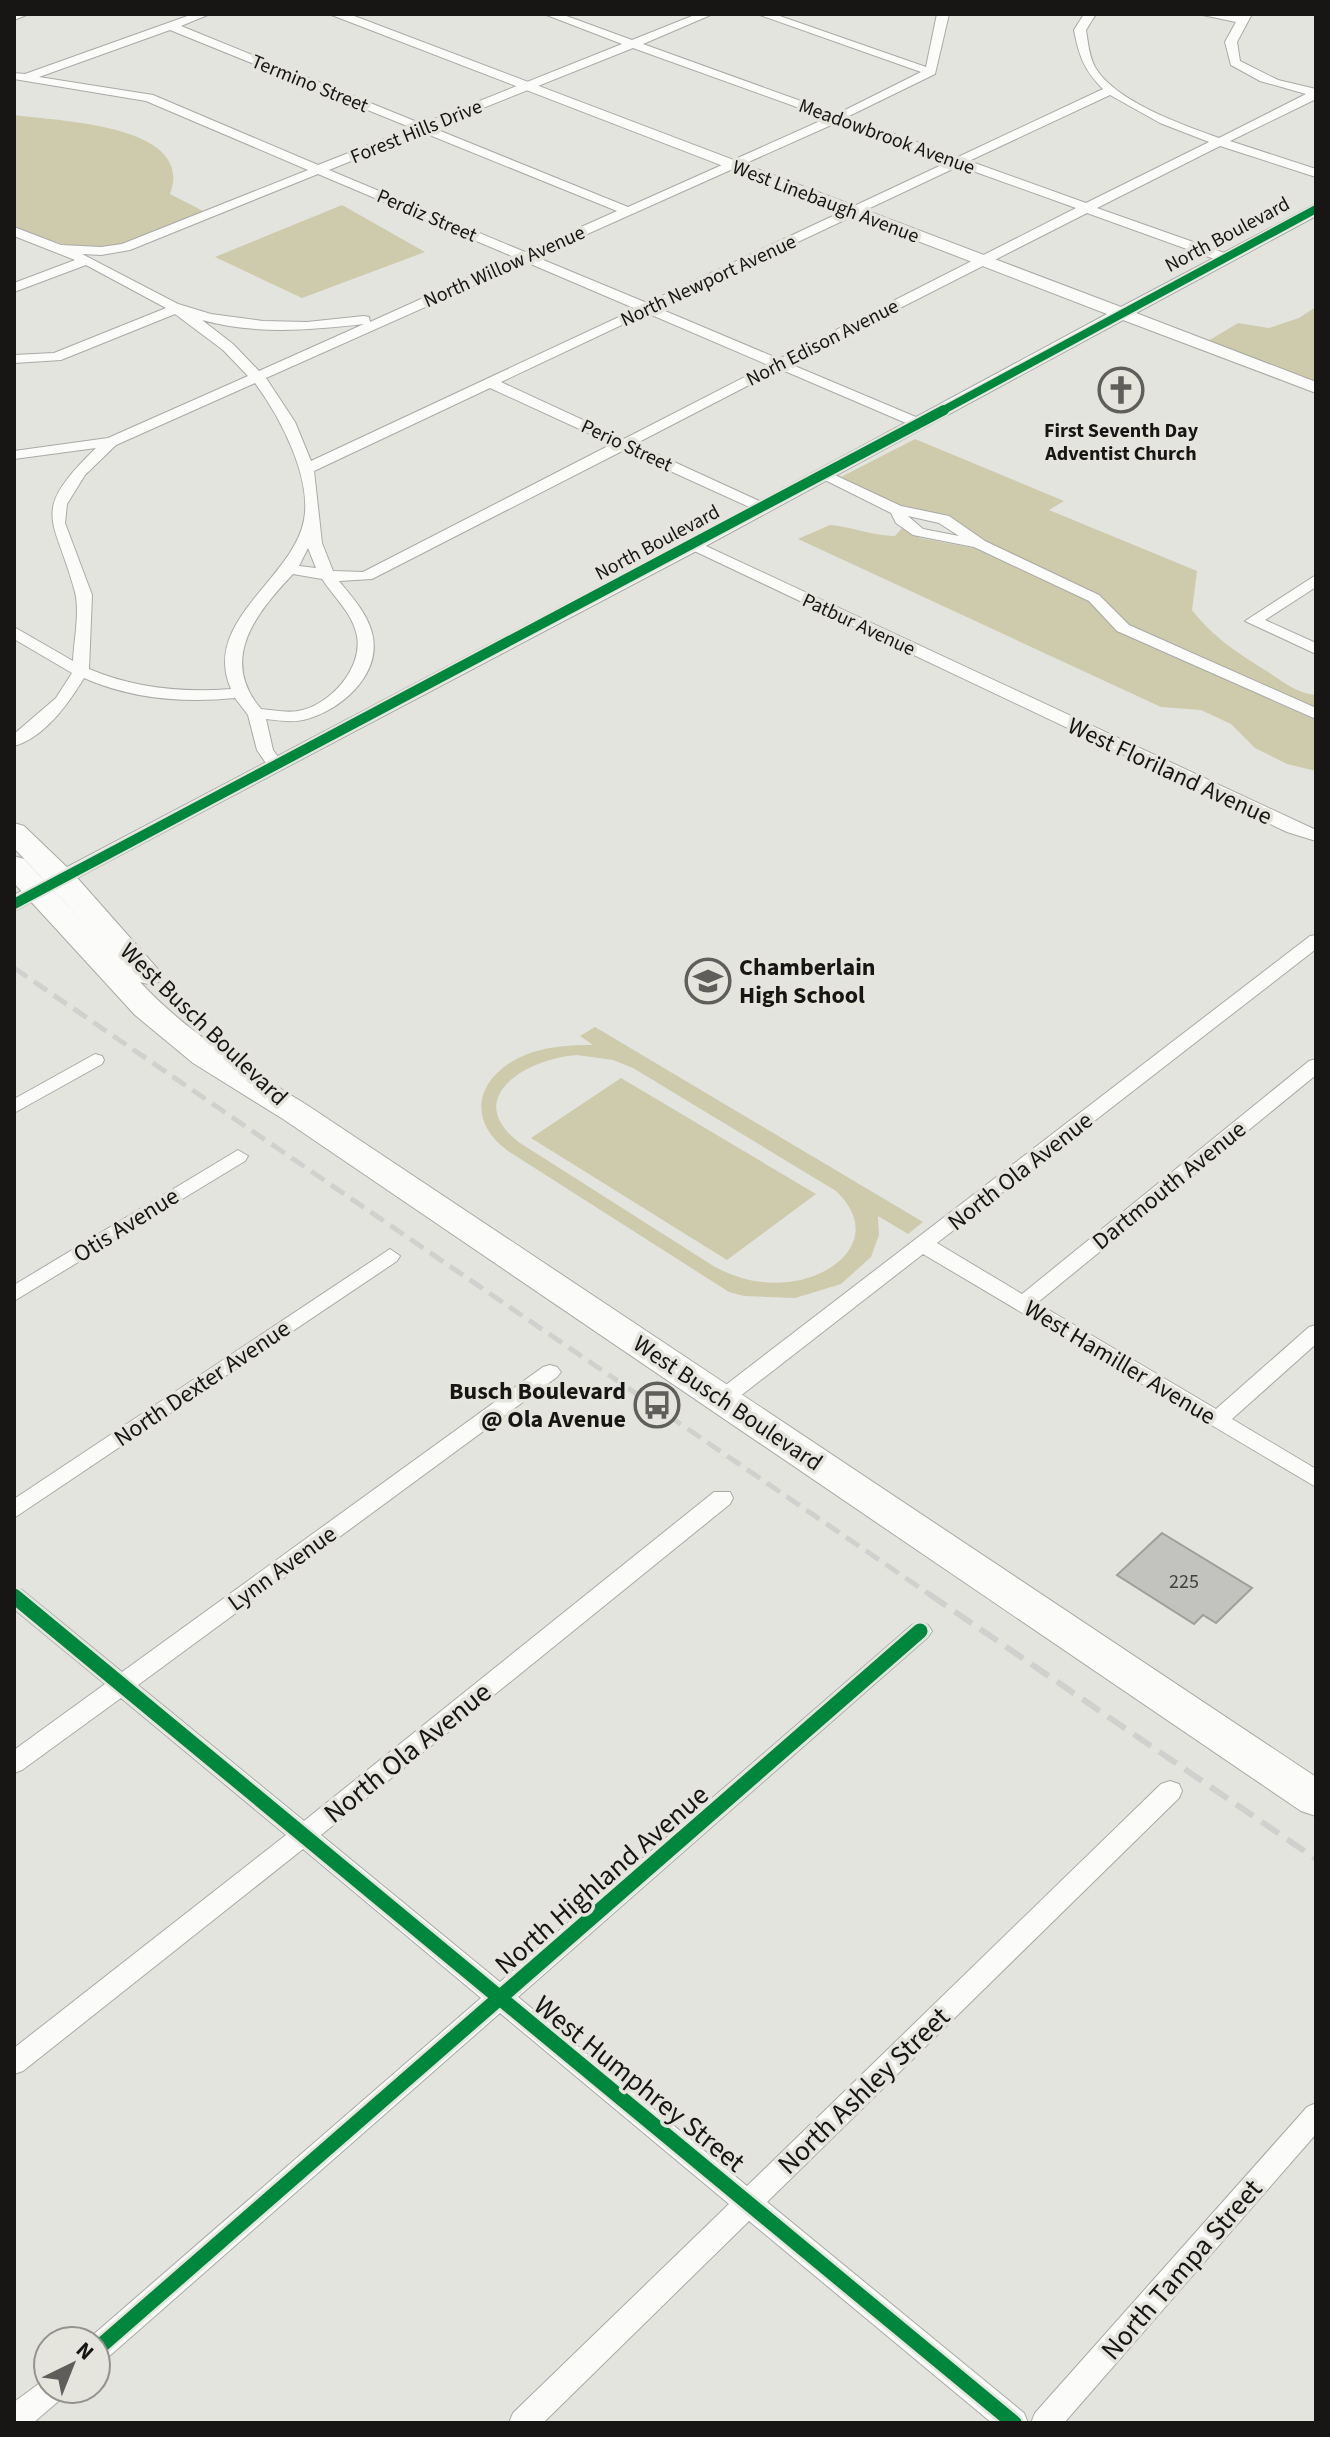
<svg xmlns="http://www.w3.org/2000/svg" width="1330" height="2437" font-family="'Source Sans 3',sans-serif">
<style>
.green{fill:#cecaac;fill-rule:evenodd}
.building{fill:#c2c2bf;stroke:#9e9e9a;stroke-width:2}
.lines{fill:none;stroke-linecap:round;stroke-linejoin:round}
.minor-casing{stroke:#a9a9a6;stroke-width:2}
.tertiary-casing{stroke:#a9a9a6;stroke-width:2}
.primary-casing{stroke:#a9a9a6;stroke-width:2}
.minor{fill:#fbfbfa;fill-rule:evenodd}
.tertiary{fill:#fbfbfa;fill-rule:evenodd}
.primary{fill:#fbfbfa;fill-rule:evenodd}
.rail-far1{stroke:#d0d0ce;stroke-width:5;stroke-dasharray:16 8;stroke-linecap:butt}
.rail{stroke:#d0d0ce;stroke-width:6;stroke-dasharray:21 10;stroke-linecap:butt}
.cycleway-far2-casing{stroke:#e6e5dd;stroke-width:11}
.cycleway-far1-casing{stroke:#e6e5dd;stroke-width:14}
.cycleway-casing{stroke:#e6e5dd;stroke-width:20}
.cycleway-far2{stroke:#00873e;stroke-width:8}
.cycleway-far1{stroke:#00873e;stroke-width:10}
.cycleway{stroke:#00873e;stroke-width:15}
.labels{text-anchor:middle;stroke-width:7;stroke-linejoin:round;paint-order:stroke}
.far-street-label{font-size:20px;fill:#171614;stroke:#e6e5dd}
.far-poi-label{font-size:20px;font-weight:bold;fill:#171614;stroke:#e6e5dd}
.number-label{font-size:20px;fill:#42413f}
.street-label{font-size:24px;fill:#171614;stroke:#e6e5dd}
.poi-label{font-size:24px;font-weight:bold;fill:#171614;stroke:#e6e5dd;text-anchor:start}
.near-street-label{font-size:28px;fill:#171614;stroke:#e6e5dd}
</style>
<rect width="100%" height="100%" fill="#e4e4df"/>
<!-- green -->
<path class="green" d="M14,115C52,121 197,123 170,194L209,214L125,247L68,246L14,228Z
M342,205L425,252L302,298L215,257Z
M1316,307V382L1208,341L1238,323L1269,328L1299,318Z
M915,439L1064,501L1049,510L1197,571L1192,610C1213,637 1236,652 1265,670C1283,681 1295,693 1316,695V709L1129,625L1099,595L985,541L950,517L900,506L841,477Z
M830,525C852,527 873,536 895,536L902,528L920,538L979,549L1087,600L1118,631L1316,720V771L1287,764L1255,748L1231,724L1201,710L1161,707L798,539Z
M595,1027L923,1222L908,1234L878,1216L879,1235L871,1257L841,1284L795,1298L744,1296L729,1292L508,1151C461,1116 481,1071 530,1053C551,1046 571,1045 593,1045L580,1036ZM577,1055L613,1060L633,1068L836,1191C883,1236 837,1277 788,1282C762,1285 738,1279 715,1267L520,1143C459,1097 529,1058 577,1055Z
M621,1078L816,1194L727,1260L531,1138Z"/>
<!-- building -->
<path class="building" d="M1162,1533L1252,1588L1216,1623L1203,1615L1194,1624L1117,1575Z"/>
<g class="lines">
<!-- minor casing -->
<g class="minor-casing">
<path id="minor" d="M14,14H29L14,20Z
M193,14H210L181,26L422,124L622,44L544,14H561L632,40L697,14H713L643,44L837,114L921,72L757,14H774L926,67L937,14H949L935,74L847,117L958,157L1103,89C1084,70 1079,56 1074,30L1084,14H1096L1086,30C1088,42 1089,56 1095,67C1114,101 1183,125 1219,138L1306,94L1260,81L1231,65L1225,42L1236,22L1198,14H1252L1237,42L1240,61L1278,80L1316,89V99L1230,141L1316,169V177L1220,146L1097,208L1230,255V261H1220L1087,213L790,364L923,420V426H913L780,369L635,444L768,505V511H758L624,450L372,579L339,581C352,597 367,613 372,633C383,675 339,712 303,720C291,723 277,720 266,719L273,750L284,765L282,769H270L257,750L248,715L235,698C185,703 131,699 84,678C69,703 44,738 14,746V734L56,698L72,673L14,639V627L73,661C74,640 80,612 75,592C55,516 28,514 96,448L14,459V451L108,438L248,376L223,350L175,314L61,360L14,363V355L54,353L166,308L86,265L14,292V283L75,260L14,236V227L61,245L101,247L122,244L308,170L146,101L14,79V73L25,74ZM170,30L412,128L318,165L153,95L39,77ZM633,48L827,118L628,207L433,128ZM1110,95L1160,123L1209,142L1086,203L969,161ZM838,122L948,162L647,303L536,257ZM422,132L617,211L525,252L329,170ZM959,166L1076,208L779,359L658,308ZM318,174L514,257L370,322L369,317L364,316L307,322L263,321L211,314L178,304L82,254L101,255L130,250ZM526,262L636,309L311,461L295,422L266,378ZM647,313L768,365L624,439L501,382ZM202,320C255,335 311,330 364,324L259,371L233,344ZM255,383C280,417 312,477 304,520C293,579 201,621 231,689C182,693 134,688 89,669L92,595L65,523L67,504L85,475L116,445ZM490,388L612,444L363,572L333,571L322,543L314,471ZM308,548L316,568L299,566ZM293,574L322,579C334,597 353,614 357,636C363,669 329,706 298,711C286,713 272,710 261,709C218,659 257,612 293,574Z
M824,470L901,506L949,516L985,541L1099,595L1129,625L1316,708V719L1117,631L1089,601L974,547L913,535L896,523L891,513L819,477V471ZM908,516L939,523L959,536L923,529Z
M693,540L1316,830V841L1287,832L688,548V542Z
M1316,575V587L1265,620L1316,643V654L1245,621Z
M1316,935V949L937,1243L1022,1294L1309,1061L1316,1059V1075L1037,1303L1216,1409L1309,1327L1316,1325V1344L1232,1419L1316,1469V1487L923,1254L730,1404H714L711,1399L714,1394L1310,936Z
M95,1054L102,1056L104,1060L102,1064L14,1113V1099Z
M238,1150L248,1156L245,1161L14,1301V1285Z
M390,1249L400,1256L397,1261L14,1518V1499Z
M550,1365L557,1367L561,1372L557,1377L138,1685L304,1821L714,1492H730L733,1498L730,1504L321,1835L500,1982L912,1625L920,1622L928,1625L932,1631L928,1637L518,1997L747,2186L1161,1784L1170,1781L1179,1784L1182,1791L1179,1798L767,2202L1024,2413L1028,2423H992L749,2221L543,2423H509L513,2413L729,2204L500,2013L106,2359L96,2363V2341H86L481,1998L303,1849L23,2071L14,2074V2048L286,1835L121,1698L22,1770L14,1773V1750L105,1684L14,1609V1587L22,1590L122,1672L543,1367Z
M1316,2103V2134L1064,2423H1031L1035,2413L1307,2107Z
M48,2377V2389H65L61,2399L33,2423H14V2402Z"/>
</g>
<!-- tertiary casing -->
<g class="tertiary-casing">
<path id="tertiary" d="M329,14H349L1121,307L1316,204V216L1136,313L1316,382V393L1123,320L700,549L14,911V895L686,541L1107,314Z"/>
</g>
<!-- primary casing -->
<g class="primary-casing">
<path id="primary" d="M14,823L24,826L72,872L163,975L159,982L148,984L140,982C188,1034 247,1068 307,1105L1316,1777V1816L1301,1811L283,1119L193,1063L135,1015L14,883V856L24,859L96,936L14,848Z"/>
</g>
<!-- minor -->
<use href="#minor" class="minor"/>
<!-- tertiary -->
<use href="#tertiary" class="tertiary"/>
<!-- primary -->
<use href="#primary" class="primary"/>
<!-- rail-far1 -->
<path class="rail-far1" d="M14,968L932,1596"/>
<!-- rail -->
<path class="rail" d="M929,1594L1316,1859"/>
<!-- cycleway-far2 casing -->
<g class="cycleway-far2-casing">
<path id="cycleway-far2" d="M940,412L1316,209"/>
</g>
<!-- cycleway-far1 casing -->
<g class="cycleway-far1-casing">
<path id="cycleway-far1" d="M14,904L944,410"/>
</g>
<!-- cycleway casing -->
<g class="cycleway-casing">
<path id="cycleway" d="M14,1596L1014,2423
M96,2350L920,1631"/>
</g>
<!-- cycleway-far2 -->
<use href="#cycleway-far2" class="cycleway-far2"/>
<!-- cycleway-far1 -->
<use href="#cycleway-far1" class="cycleway-far1"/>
<!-- cycleway -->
<use href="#cycleway" class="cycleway"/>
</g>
<!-- icons -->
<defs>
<g id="church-ring" transform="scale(2.3)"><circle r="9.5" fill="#e6e5dd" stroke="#5f5e5b" stroke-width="1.5"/><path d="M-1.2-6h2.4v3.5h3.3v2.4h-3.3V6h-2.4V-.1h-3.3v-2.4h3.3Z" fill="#5f5e5b"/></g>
<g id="school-ring" transform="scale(2.3)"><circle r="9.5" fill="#e6e5dd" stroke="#5f5e5b" stroke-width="1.5"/><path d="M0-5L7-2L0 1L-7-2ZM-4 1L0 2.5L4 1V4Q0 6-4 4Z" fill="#5f5e5b"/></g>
<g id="bus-ring" transform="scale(2.3)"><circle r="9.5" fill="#e6e5dd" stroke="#5f5e5b" stroke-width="1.5"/><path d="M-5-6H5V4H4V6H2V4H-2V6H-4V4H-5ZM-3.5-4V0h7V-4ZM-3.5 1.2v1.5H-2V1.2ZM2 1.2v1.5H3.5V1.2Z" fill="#5f5e5b"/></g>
</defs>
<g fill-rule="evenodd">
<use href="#church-ring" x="1121" y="390"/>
<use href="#school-ring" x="708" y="981"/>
<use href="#bus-ring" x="657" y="1405"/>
</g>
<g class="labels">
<!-- far-street labels -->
<g class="far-street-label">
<text transform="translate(310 83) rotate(22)" y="7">Termino Street</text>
<text transform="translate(416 131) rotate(-22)" y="7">Forest Hills Drive</text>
<text transform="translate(887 136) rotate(20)" y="7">Meadowbrook Avenue</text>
<text transform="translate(826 201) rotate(21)" y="7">West Linebaugh Avenue</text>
<text transform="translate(427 215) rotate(23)" y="7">Perdiz Street</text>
<text transform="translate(1227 234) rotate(-28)" y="7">North Boulevard</text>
<text transform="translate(504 266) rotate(-24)" y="7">North Willow Avenue</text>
<text transform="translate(708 280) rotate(-25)" y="7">North Newport Avenue</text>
<text transform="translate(822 342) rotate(-27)" y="7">Norh Edison Avenue</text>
<text transform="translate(627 445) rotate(25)" y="7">Perio Street</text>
<text transform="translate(657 542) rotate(-28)" y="7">North Boulevard</text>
<text transform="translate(859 624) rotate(25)" y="7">Patbur Avenue</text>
</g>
<!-- far-poi labels -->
<g class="far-poi-label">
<text x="1121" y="437">First Seventh Day<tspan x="1121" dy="23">Adventist Church</tspan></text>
</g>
<!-- number labels -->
<g class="number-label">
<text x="1184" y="1588">225</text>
</g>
<!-- street labels -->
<g class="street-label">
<text transform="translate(1170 771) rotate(25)" y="8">West Floriland Avenue</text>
<text transform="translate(204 1024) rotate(44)" y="8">West Busch Boulevard</text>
<text transform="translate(1020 1171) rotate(-38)" y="8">North Ola Avenue</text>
<text transform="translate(1169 1185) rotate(-39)" y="8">Dartmouth Avenue</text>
<text transform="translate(126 1225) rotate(-32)" y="8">Otis Avenue</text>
<text transform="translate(1120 1362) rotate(31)" y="8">West Hamiller Avenue</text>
<text transform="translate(202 1383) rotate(-34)" y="8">North Dexter Avenue</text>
<text transform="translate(728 1403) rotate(34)" y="8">West Busch Boulevard</text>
<text transform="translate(282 1568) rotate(-36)" y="8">Lynn Avenue</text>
</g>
<!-- poi labels -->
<g class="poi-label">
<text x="739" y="975">Chamberlain<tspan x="739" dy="28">High School</tspan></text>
<text x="626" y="1399" text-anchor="end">Busch Boulevard<tspan x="626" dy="28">@ Ola Avenue</tspan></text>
</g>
<!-- near-street labels -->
<g class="near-street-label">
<text transform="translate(407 1752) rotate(-39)" y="10">North Ola Avenue</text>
<text transform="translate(601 1879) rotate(-41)" y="10">North Highland Avenue</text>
<text transform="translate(640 2083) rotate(39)" y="10">West Humphrey Street</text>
<text transform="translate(863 2090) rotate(-44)" y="10">North Ashley Street</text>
<text transform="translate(1181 2269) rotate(-49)" y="10">North Tampa Street</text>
</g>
</g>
<!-- border -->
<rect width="1330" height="2437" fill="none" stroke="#171614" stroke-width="32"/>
<!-- north arrow -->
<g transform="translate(72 2365) rotate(43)"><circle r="38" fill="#e6e5dd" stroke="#93928d" stroke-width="2"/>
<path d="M0-6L14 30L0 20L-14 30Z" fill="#5f5e5b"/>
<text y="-12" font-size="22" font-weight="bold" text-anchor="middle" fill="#171614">N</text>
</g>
</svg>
